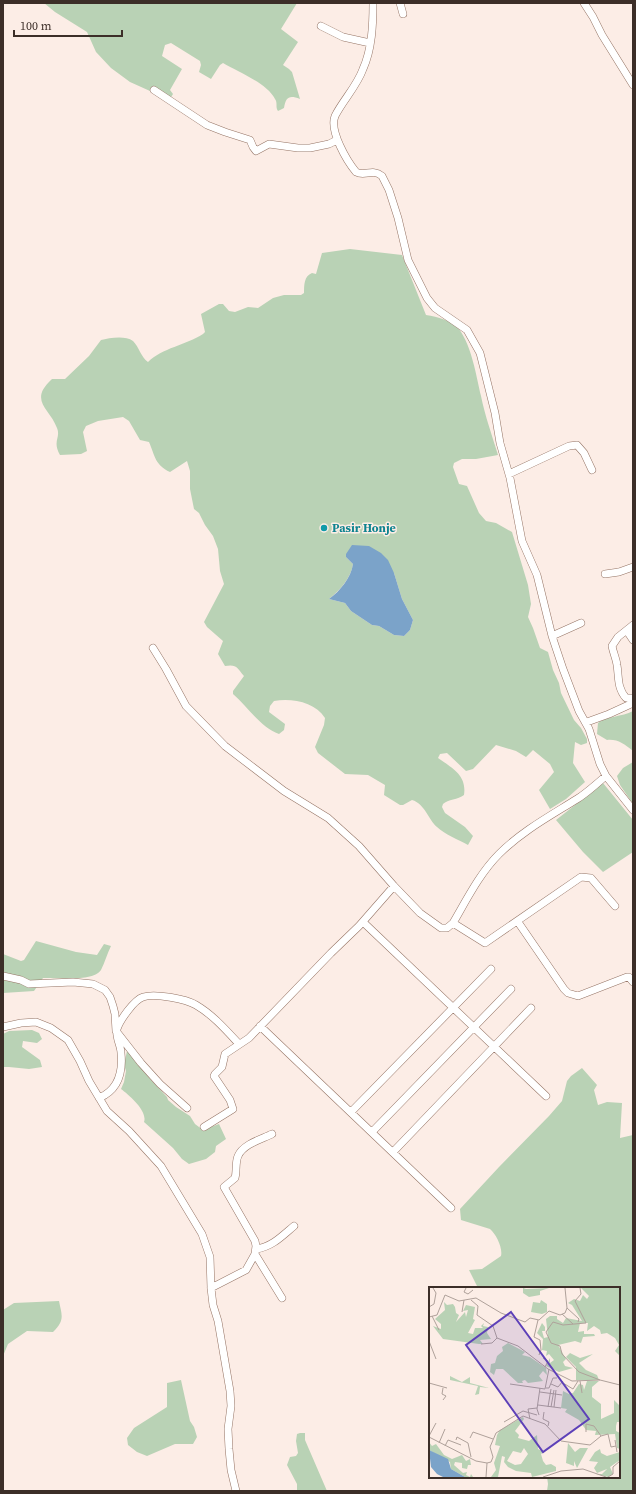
<svg xmlns="http://www.w3.org/2000/svg" width="636" height="1494" font-family="'Source Serif 4',serif">
<style>
.green{fill:#b9d2b5;fill-rule:evenodd}
.water{fill:#7ba3c9}
.lines{fill:none;stroke-linecap:round;stroke-linejoin:round}
.minor-casing{stroke:#957465;stroke-width:8}
.minor{stroke:#fff;stroke-width:7}
.culture-dot{fill:#0f9aa8;stroke:#fcede6;stroke-width:1.5}
.labels{text-anchor:middle;stroke-width:3;stroke-linejoin:round;paint-order:stroke}
.culture-label{font-size:12px;font-weight:bold;fill:#0d838f;stroke:#fcede6;text-anchor:start}
.inset-road{fill:none;stroke:#afa19a;stroke-width:1}
.view{fill:#5d40b8;fill-opacity:0.15;stroke:#5d40b8;stroke-width:2}
.inset-edge{fill:none;stroke:#3c2e28;stroke-width:2}
</style>
<rect width="100%" height="100%" fill="#fcede6"/>
<!-- green -->
<path class="green" d="M44,3H297L281,29L298,42L283,65L289,69L292,72L300,99C289,95 286,97 284,108L278,111C275,107 278,103 275,99C267,83 238,72 223,63L220,65L211,79L199,72L201,65L200,61L171,43L165,45L162,56L182,69L170,90L173,94L168,102L150,91L130,82L111,68L96,52L87,32L55,12Z
M350,249L402,255L426,315C438,317 451,320 459,329C472,347 476,375 481,396C485,416 492,435 498,455L476,459H462L454,463L453,467L459,484L467,486L479,513L486,521L496,523L512,532L528,585L531,604L528,617L533,628L540,648L548,652L553,670L559,683L561,693L574,720L581,728L587,739V743L581,745L575,742L573,763L585,782L566,799L550,809L539,790L554,772L550,764L533,750L526,757L516,751L496,745L473,769L466,771L447,753L440,754L438,758C452,768 467,775 464,795C458,800 448,799 443,804L442,807L445,813L465,827L473,836L468,845C459,840 444,834 437,827C428,819 425,804 412,800L403,805H400L384,795L385,785L368,775L345,774L318,753L315,747L324,725L325,718C315,702 292,698 274,701L270,706L269,712L285,724L284,730L279,734C260,727 248,707 233,694V691L244,676C237,668 237,664 225,666L218,654L223,641L207,627L204,622L224,584L220,571L218,549L213,536L205,525L199,513L194,509L190,489V471L187,461L170,472C155,465 155,456 149,442L140,440L129,421L123,417L98,421L86,426L83,432L87,451L81,454L60,455C52,441 61,438 57,428C50,408 28,401 52,379H65L89,356L101,340C109,338 125,335 133,341C139,347 141,357 148,362C162,348 186,345 203,334L205,332L201,314L219,304H223L229,311L235,312L248,307L258,308L273,298L284,295H301L304,293C304,285 304,276 312,273L316,274L322,253ZM346,557L394,573L402,599L413,620L410,630L404,636L394,635L379,626L372,625L351,611L345,603L329,599C340,590 351,578 353,564Z
M633,711V751C624,744 618,739 607,740L597,734L598,723C606,716 622,717 633,711Z
M633,762V804L620,785L617,776L623,768Z
M603,783L633,820V852L603,872L583,852L556,820Z
M36,941L76,952L97,955L104,944L111,946C107,954 105,962 101,970C93,982 56,978 43,978L34,991L3,993V954L21,961L24,960Z
M32,1030L39,1033L42,1039L37,1043L23,1041L22,1047L40,1060L42,1067L29,1069L9,1067H3V1034L9,1031Z
M127,1051L151,1080L167,1097L168,1100L176,1107L190,1116L195,1124L203,1130L219,1124L226,1139L216,1146L215,1152L206,1159L189,1164L182,1159L173,1148L144,1122C148,1111 129,1095 121,1089L124,1082L126,1071L124,1065Z
M582,1068L597,1085L594,1090L598,1105L607,1102L622,1103L620,1138L633,1135V1491H547L548,1484L547,1477H619V1288H478L469,1270L482,1269L501,1256C503,1248 496,1234 490,1229L461,1220L460,1209L499,1167L549,1116L562,1101L567,1081L571,1076Z
M59,1301C62,1316 65,1320 53,1332L27,1331L8,1344L3,1356V1310L14,1303Z
M181,1380L190,1421L194,1427L197,1437L193,1444H175L147,1456L137,1452L128,1445L127,1438L134,1428L167,1407V1383Z
M300,1433H305V1440L327,1491H297V1484L287,1465L290,1457L296,1456L298,1453L296,1441L297,1434Z"/>
<!-- water -->
<path class="water" d="M352,545L369,546L381,553L388,560L394,573L402,599L413,620L410,630L404,636L394,635L379,626L372,625L351,611L345,603L329,599C340,591 351,578 353,564L346,557V554Z"/>
<g class="lines">
<!-- minor casing -->
<g class="minor-casing">
<path id="minor" d="M373,3C373,25 372,49 363,69C357,86 343,100 335,116C329,131 347,161 356,172C365,177 372,168 382,176L389,190L398,218L408,260L427,298L435,308L467,330L480,353L495,413L500,443L510,478L522,541L537,575L552,636L563,669L579,711L589,729L600,764L606,776L633,810
M400,3L403,14
M584,3L593,17L602,35L633,85
M321,26L343,37L370,43
M154,90L207,125L225,132L250,140L253,147L256,151L269,144L298,148H310L329,144L337,140
M509,474L569,446L577,445L584,453L592,470
M605,574L619,572L633,567
M633,625L618,637L612,646C613,652 616,658 617,665C619,677 617,688 626,698H633
M630,628L629,634L633,640
M552,636L581,623
M153,648L166,669L186,706L225,746L284,791L328,818L359,846L394,886L420,913L441,928H447L453,923C467,899 480,873 499,854C522,831 550,816 577,799C587,793 596,784 606,776
M587,722L609,714L633,703
M363,922L546,1096
M518,922L564,989L568,993L578,996L627,977H629L633,982
M453,923L485,943L581,877L591,878L615,906
M3,976L21,980L29,984L73,982L93,984L105,990L110,997L113,1006L115,1014L116,1031L141,1063L160,1084L187,1108
M260,1026L451,1208
M3,1027L21,1023L36,1022L51,1028L68,1040L80,1061L89,1081L107,1111L129,1131L161,1166L202,1234L210,1257L211,1288L213,1305L218,1321L230,1391L231,1406L228,1429L229,1449L231,1470L236,1491
M99,1098C118,1090 123,1073 121,1053C121,1046 115,1036 117,1029C120,1020 134,1000 143,997C155,993 186,999 196,1005C213,1015 226,1030 239,1044
M351,1112L491,969
M204,1127L233,1109L230,1100L214,1076L215,1074L222,1067L225,1054L249,1038L331,953L359,926L394,886
M372,1132L511,989
M393,1152L531,1008
M256,1249C272,1247 282,1236 294,1226
M255,1254L282,1298
M211,1288L246,1270L255,1254L256,1246L255,1241L224,1187L235,1178C237,1171 235,1163 238,1156C243,1144 262,1139 272,1134"/>
</g>
<!-- minor -->
<use href="#minor" class="minor"/>
</g>
<!-- markers -->
<circle class="culture-dot" cx="324" cy="528" r="4"/>
<g class="labels">
<!-- culture labels -->
<g class="culture-label">
<text x="332" y="532">Pasir Honje</text>
</g>
</g>
<!-- overview -->
<g transform="translate(429 1287)">
<rect width="191" height="191" fill="#fcede6"/>
<path d="M94,1L97,2L120,1L111,4V8L100,10L94,6ZM152,1H191V69L186,64L190,58L186,51L178,46L172,47L171,43L165,39L158,44L159,36H151L149,45L155,44V47H165L166,49L154,50L152,56L146,54L129,58L137,72L134,75L136,79L144,81L130,85L117,79L121,71V76L125,73L120,67L117,69L118,64L113,63L114,52L108,46L113,36L116,40V44H113L115,51L119,50L117,32L121,29H128V32L134,36L137,31L153,34L143,18L139,16L145,12L151,14L154,8L158,12L160,9ZM112,13L118,17V25L113,27L102,25L104,15L111,16ZM15,15L18,18L24,17L26,20L27,26L30,28L27,35L36,25L37,30L39,23L34,24L37,18L46,20L44,32L46,33L39,46L44,47L46,41H54L52,39L55,36L54,39L59,40L58,46L62,52L51,53L54,57H50L14,52L4,39L12,42V37L6,32L16,23ZM79,56L96,65L93,68L101,70L117,81L118,88L114,84L110,89L114,94L99,96L96,93L93,94L94,96H89L74,82H67L65,88L61,85L62,77L66,76L68,69L74,64L73,60ZM141,66L151,71L164,67L150,76L157,83L168,88L170,93H147V80L137,70ZM21,89L33,95L41,90V96L60,101L51,100L50,107L46,108L49,99L21,93ZM158,94H170L163,100V110L172,117V132L185,126V113L191,119V135H188L187,139V144L191,146V162L188,161L186,147L166,148L167,144L157,143L150,133L136,125L138,122L132,121L134,104L140,107L144,106L150,97L154,98L155,103ZM94,130L95,132L86,144L90,148L89,151L100,154L108,148L109,162L115,165L112,167L114,174L117,178L122,177L127,180V184L103,190L102,186L87,184L79,180L75,175L76,170L73,169L69,190H62L67,183L65,176L71,159L66,158L68,148L71,143ZM95,161L99,167L92,177L86,178L78,174L84,164L92,166ZM0,155L3,159L7,157L15,168L23,172L33,168L37,174L41,172L42,178H39L38,182L33,181V176L26,175L25,178L34,186L38,185L37,188L41,190L42,187L44,190H36L22,182L21,175L0,163ZM139,156L146,165L151,161H159L148,181L145,174V179L137,176ZM171,162L172,166L178,169L191,165V173L181,180L184,187L179,190L167,187H173L178,182L168,186L165,181L169,175L160,174L166,165Z" fill="#b9d2b5" fill-rule="evenodd"/>
<path d="M0,163L19,172L22,182L36,190H14L8,187L2,180Z" fill="#7ba3c9"/>
<path class="inset-road" d="M37,1L35,5L39,7L44,3M151,1L152,7L146,14L157,36L134,38L124,35L117,45L122,56L131,59L133,67L150,85L171,93M47,11L72,26L96,35L101,31L110,33L120,24L131,28L136,26L138,21L136,1M42,13L49,19L48,28L64,39L68,51L89,59L119,82L143,94L171,93L191,98M0,20L5,17L7,6L4,1M138,21L150,32L149,35M33,25L35,13M133,27L144,37M3,29L10,43M0,30L8,28L16,8L30,14L47,11M109,33L105,50L111,53L112,63L110,68M0,54L7,72M52,57L63,56L68,51M114,71L119,74L116,80M151,94L153,106M0,96L18,101M134,96L144,102L149,94M81,97L116,102L120,82M122,97L129,100L134,94M14,101L13,107L17,109L14,113M117,101H120L124,91H128M111,105L133,108M109,118L132,121M119,120L122,102M122,120L125,103M125,120L127,103M115,125L114,132L120,135L119,139M110,128L108,122L111,101M101,132L99,122L108,121M75,135L94,124L108,128M157,145V137L165,139L172,149M0,149L7,136M0,150L47,174L58,176M41,151L44,145L64,152M27,153L28,150L39,156L42,170M186,153L188,165M10,156L16,142M16,159L19,153L32,158M58,176L62,175L64,170L61,160L67,146L94,129L116,137L132,154L161,158L172,149L179,147L182,160L187,159M57,190L58,176M114,190L132,184L154,182L177,190M179,190L184,187V180L191,174"/>
<path class="view" d="M82,25L160,132L114,165L37,58Z"/>
<rect width="191" height="191" class="inset-edge"/>
</g>
<!-- border -->
<rect width="636" height="1494" fill="none" stroke="#3c2e28" stroke-width="8"/>
<!-- scale -->
<path d="M14 30v6h108v-6" fill="none" stroke="#3c2e28" stroke-width="2"/>
<text x="20" y="30" font-size="12" fill="#3c2e28" stroke="#fcede6" stroke-width="3" paint-order="stroke">100 m</text>
</svg>
